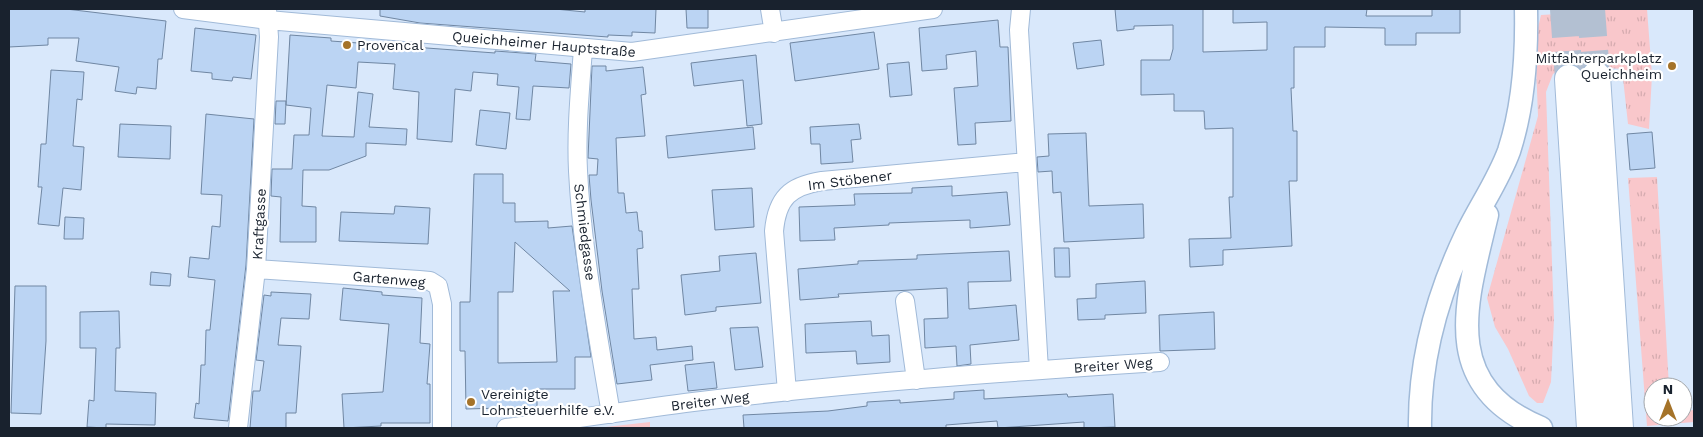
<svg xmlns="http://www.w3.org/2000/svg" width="1703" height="437" font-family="'Work Sans',sans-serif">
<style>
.grass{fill:url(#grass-tufts)}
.building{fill:#bbd4f3;stroke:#7087a3;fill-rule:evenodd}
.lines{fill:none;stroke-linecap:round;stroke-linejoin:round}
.motorway-tunnel{stroke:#b3c0d2;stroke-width:28;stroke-dasharray:28 14;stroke-linecap:butt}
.minor-casing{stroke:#a1bad8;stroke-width:20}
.tertiary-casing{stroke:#a1bad8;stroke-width:25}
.motorway-casing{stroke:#a1bad8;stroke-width:30}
.minor{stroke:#fff;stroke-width:18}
.tertiary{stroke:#fff;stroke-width:22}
.motorway{stroke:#fff;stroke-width:28}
.poi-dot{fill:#a57329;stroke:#fff;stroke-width:2}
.labels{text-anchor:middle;stroke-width:4.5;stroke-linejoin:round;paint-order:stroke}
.street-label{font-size:14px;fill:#19222e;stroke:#fff}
.poi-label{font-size:14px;fill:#19222e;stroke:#fff;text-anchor:start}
</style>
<defs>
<pattern id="grass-tufts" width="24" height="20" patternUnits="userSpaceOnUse" patternTransform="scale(1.25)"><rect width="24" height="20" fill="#f9c7cb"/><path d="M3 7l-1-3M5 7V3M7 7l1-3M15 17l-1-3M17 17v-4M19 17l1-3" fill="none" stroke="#d5abaf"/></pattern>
</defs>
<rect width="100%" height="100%" fill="#d9e8fb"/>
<!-- grass -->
<path class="grass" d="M1565,9H1647L1652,75L1649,129L1628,124L1622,69L1565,65L1553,74L1546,92L1554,319L1551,382L1543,403H1537L1529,396L1508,349L1495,327L1487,298L1538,116L1535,40L1541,15L1558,14Z
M1657,177L1669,387H1653V417H1683V411L1694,410V422L1647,426L1628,178Z
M650,422V428H597Z"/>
<!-- building -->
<path class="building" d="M9,9H66L166,21L162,59H158L156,89L137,87L136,94L115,91L119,67L76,61L79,38H48V45L9,47Z
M380,9H555L585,12V9H656L655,33L632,32V36L608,35V37L420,23L380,16Z
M686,9H708V28H687Z
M1115,9H1203V52L1267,50V22L1233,23V9H1367L1366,16H1432V9H1460V33H1416V45H1385V28L1325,27V47H1294V88H1291L1293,131H1297V181H1289L1292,246L1223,250V265L1190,267L1189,239L1231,238L1229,197H1233V128L1205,129L1204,111H1174V94L1141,95V60H1170L1173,49V25L1134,26V29L1117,31Z
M998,20L1000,47H1008L1011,121L975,123L976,144L958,145L954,88L978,86L976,51L946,55L947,69L922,71L919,28Z
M195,28L256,35L251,79L233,77L232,81L212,79V73L191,71Z
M874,32L879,69L795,81L790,43Z
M290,35L331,38V41L495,53V51L536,54L535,61L571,64L569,88L533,86L530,120L516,119L519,87L497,85L498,74L473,72L471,91L455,89L452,142L417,139L419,92L393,89L395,64L358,62L356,88L327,85L322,136L354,137L358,92L373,94L369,127L407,129L406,145L366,143V156L329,170H303L302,206L316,207V242H280L281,197L271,196L272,169H292L294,135H309L311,108L286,105Z
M1101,40L1104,65L1077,69L1073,43Z
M756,55L762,124L747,126L743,80L694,86L691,63Z
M909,62L912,95L890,97L887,64Z
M592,66H606V71L643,67L646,94L641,95L645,136L616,138L618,193H624L626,213L637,212L639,231H642L643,248L637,249L639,289H632L634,339L656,337L657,350L692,346L693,360L650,365L652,380L617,384L602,291L591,200L589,175H597L598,159L588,158Z
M51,70L84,72L82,100L77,99L73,146L84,147L81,190L63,188L59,226L38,224L42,187H38L41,144H46Z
M276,101H286L285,124H275Z
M480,110L510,113L506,149L476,145Z
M206,114L254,119L246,265L228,421L194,418L196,403L199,404L201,365H205L206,330H210L215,280L188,277L190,257L209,259L212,226L220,227L222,195L201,194Z
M120,124L171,126L170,159L118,157Z
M859,124L861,139L851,140L853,162L821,164L820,144H811L810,127Z
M753,127L755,149L668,158L666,136Z
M1652,132L1655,168L1630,170L1627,134Z
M1086,133L1089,206L1143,204L1144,238L1064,242L1061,192L1053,193L1052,171L1038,172L1037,157L1049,156L1048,134Z
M474,174H503V203H515V222L548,221V228L572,226L591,357H575V389H537V407L466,409L465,351H460V302H470ZM515,242L570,291H553L557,362L498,363V292H513Z
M952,186V196L1007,192L1010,225L970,228V220L889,223V225L834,228L835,240L800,241L799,207L855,205L854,194L912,193V188Z
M752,188L754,227L715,230L712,190Z
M395,206L430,208L428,244L339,241L341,212L394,214Z
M65,217L84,218L83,239H64Z
M1054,248H1069L1070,277H1055Z
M1009,251L1011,281L968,282L969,309L1016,305L1019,340L970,345L971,364L957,366L956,346L925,348L924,319L948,318L947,288L838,294L839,297L800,300L798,269L858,264V261L917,259V255Z
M756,253L761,303L716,307V311L685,315L681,275L720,271L719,256Z
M151,272L171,274L170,286L150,285Z
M1145,281L1146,313L1105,315V319L1078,320L1077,299L1096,298V284Z
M15,286H46V341L41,414L11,413Z
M343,288L382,292V295L422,298L420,343L430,344L427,384H430V423H381V426L344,428L342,394L383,392L389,324L340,320Z
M271,292L311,294L309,319L281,318L278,345L301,346L296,413H286V428H250L253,391H260L264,361L256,360L264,295L271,296Z
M119,311L120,348H116L115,391L156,393L155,425L106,424V428L87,427L89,400L94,401L96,348H80V312Z
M1214,312L1215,349L1160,351L1159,315Z
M871,321L872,336L889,335L890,362L857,364L856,351L806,353L805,324Z
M758,327L763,367L735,370L730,328Z
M714,362L717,388L688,391L685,365Z
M984,390V399L1067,394L1068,397L1113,394L1115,427L1084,428V422L998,428L997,421L946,425V428H744L743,415L828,411L867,406V402L900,400V403L954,399V392Z"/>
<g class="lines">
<!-- motorway-tunnel -->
<path class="motorway-tunnel" d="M1564,9L1569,79
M1591,9L1596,76"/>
<!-- minor casing -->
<g class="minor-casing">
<path id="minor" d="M183,9L268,20L632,52L933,9
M770,9L774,33
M1021,9L1019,30L1039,370
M583,49C580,90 576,130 578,171C582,250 598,336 611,414
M256,269L419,280L430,281L438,286L442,304V428
M905,301L916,380
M787,392L774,231C777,198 790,186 822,181L1026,162
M238,428L256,269L269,37L267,9
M506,428C569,420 631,410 693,402C848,383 1005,372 1160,362"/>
</g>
<!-- tertiary casing -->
<g class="tertiary-casing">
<path id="tertiary" d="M1487,215C1467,300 1437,385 1541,428
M1420,428C1419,360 1437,296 1466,235C1480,206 1498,181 1509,151C1524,105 1527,57 1526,9"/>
</g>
<!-- motorway casing -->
<g class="motorway-casing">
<path id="motorway" d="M1596,76L1619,428
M1569,79L1591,428"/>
</g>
<!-- minor -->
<use href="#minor" class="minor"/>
<!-- tertiary -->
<use href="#tertiary" class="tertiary"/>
<!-- motorway -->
<use href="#motorway" class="motorway"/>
</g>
<!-- markers -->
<g class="poi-dot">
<circle cx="347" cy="45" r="5"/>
<circle cx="1672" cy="66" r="5"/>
<circle cx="471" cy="402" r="5"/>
</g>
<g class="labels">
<!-- street labels -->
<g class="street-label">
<text transform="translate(544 44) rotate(5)" y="5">Queichheimer Hauptstraße</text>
<text transform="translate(850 180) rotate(-7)" y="5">Im Stöbener</text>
<text transform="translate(259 224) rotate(-87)" y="5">Kraftgasse</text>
<text transform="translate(585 232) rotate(83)" y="5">Schmiedgasse</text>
<text transform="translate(389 279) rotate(5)" y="5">Gartenweg</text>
<text transform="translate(1113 365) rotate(-4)" y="5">Breiter Weg</text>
<text transform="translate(710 401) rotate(-7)" y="5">Breiter Weg</text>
</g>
<!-- poi labels -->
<g class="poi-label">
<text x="357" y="50">Provencal</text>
<text x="1662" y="63" text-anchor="end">Mitfahrerparkplatz<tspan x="1662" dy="16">Queichheim</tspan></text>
<text x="481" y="399">Vereinigte<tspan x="481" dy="16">Lohnsteuerhilfe e.V.</tspan></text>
</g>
</g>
<!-- border -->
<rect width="1703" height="437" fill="none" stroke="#19222e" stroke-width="20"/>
<!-- north arrow -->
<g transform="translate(1668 402)"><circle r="24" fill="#ffffff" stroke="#a3a7ab"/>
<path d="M0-4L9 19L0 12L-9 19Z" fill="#a57329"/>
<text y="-8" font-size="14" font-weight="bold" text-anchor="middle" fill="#19222e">N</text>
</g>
</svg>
